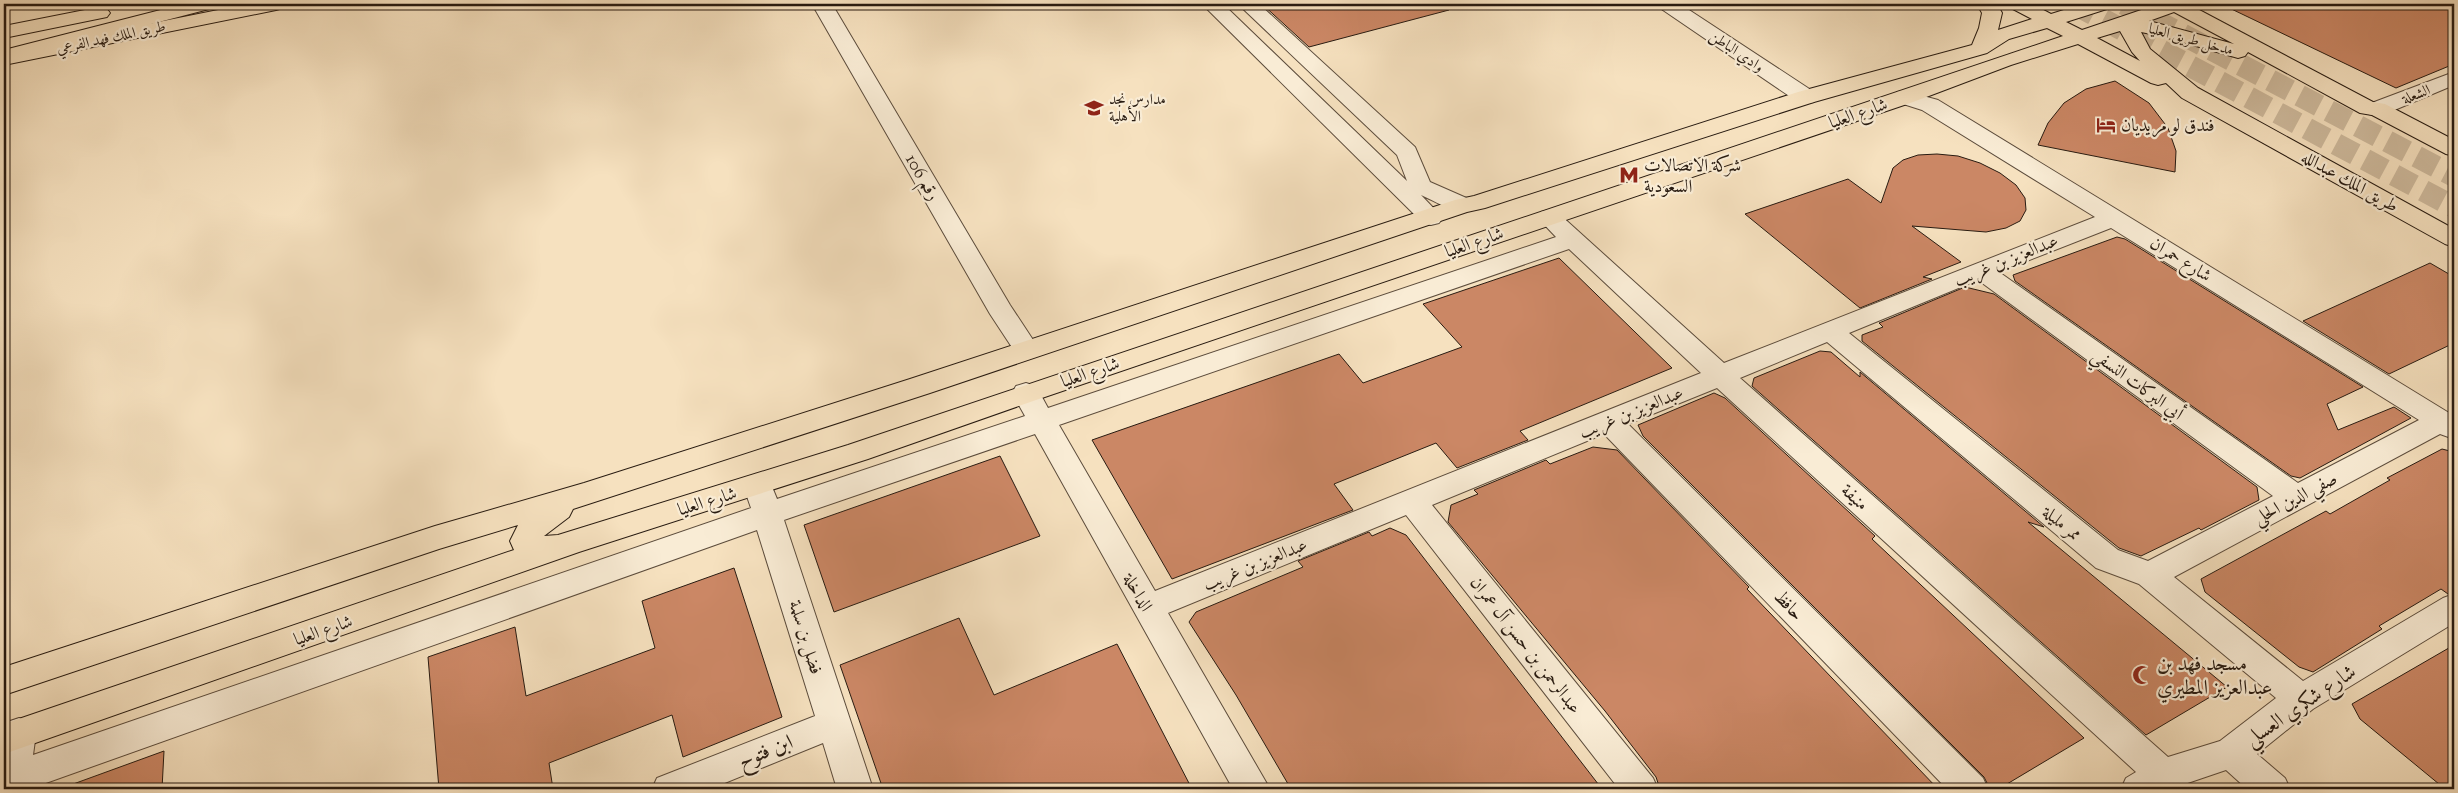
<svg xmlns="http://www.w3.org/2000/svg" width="2458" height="793" font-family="'Sorts Mill Goudy',Amiri,serif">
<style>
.building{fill:#cb8765;stroke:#281b11}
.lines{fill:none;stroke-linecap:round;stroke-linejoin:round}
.highway-tunnel{stroke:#cdb99c;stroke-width:22;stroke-dasharray:22 11;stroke-linecap:butt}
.minor-casing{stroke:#5c4c3c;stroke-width:2}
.major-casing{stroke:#281b11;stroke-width:2}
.highway-casing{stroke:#281b11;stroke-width:2}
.minor{fill:#f9ecd5;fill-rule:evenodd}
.major{fill:#f6e1bf;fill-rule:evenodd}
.highway{fill:#f6e1bf;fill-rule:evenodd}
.labels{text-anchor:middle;stroke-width:4.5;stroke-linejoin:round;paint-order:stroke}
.far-street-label{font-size:15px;fill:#281b11;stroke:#f9ecd5}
.far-poi-label{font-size:15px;fill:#281b11;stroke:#f9ecd5;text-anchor:start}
.street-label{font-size:18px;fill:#281b11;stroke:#f9ecd5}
.poi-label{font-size:18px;fill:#281b11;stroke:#f9ecd5;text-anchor:start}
.near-poi-label{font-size:21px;fill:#281b11;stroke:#f9ecd5;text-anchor:start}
.near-street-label{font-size:21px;fill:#281b11;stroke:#f9ecd5}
</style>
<rect width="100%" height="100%" fill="#f6e1bf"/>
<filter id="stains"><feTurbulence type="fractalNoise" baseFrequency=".004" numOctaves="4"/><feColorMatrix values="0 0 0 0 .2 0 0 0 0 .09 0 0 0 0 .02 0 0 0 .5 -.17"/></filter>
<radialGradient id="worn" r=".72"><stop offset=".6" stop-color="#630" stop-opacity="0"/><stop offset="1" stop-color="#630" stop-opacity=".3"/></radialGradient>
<!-- building -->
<path class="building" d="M1262,4H1448L1449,10L1309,47Z
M2221,4H2454V64L2396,88Z
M2115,81L2149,103L2168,128L2176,151L2175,172L2038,145L2048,123L2064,103L2086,89Z
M1937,154L1958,156L1980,163L2000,173L2016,185L2025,198L2026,210L2020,221L2006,228L1986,232L1912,226L1961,262L1923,277L1932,279L1860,308L1745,214L1848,179L1881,203L1893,168L1903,160L1918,155Z
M2117,237L2125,239L2363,387L2327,404L2338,430L2394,407L2411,418L2300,478L2291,476L2015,281L2013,275Z
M1559,258L1672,368L1520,431L1528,440L1457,468L1436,443L1334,484L1353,510L1172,579L1092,440L1339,354L1363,383L1462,347L1423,304Z
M2430,263L2454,277V343L2389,374L2303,321Z
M1965,287L1994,294L2257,487L2259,500L2201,530L2199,528L2141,556L2119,548L1862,341V335L1883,327L1879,323Z
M1820,351L1831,352L1860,377V372L2044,527L2028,522L2227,687L2146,735L1752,386L1754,378Z
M1714,393L1725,398L1875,536L1872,539L2084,738L2002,787L1988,785L1984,777L1643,436L1638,425Z
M1593,447L1617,450L1749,587L1747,589L1938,789H1660L1656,777L1605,711L1448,522L1451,505L1478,494L1474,490L1546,460L1550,464Z
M2442,449L2454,452V592L2448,594L2441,589L2379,626L2382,629L2313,672L2299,667L2205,592L2201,579L2326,511L2330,514L2390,480L2387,478Z
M1000,456L1040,536L834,612L804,525Z
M1390,528L1406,535L1602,789H1291L1236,695L1189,622L1196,612L1303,567L1298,561L1369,532L1372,536Z
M734,568L782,717L683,757L672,715L549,763L553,789H439L428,657L515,627L526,696L655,648L642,601Z
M959,618L994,695L1117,644L1192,789H883L840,665Z
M2454,645V789H2445L2360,719L2352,704Z
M164,751L162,789H66L65,787Z"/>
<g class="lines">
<!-- highway-tunnel -->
<path class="highway-tunnel" d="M2074,4L2454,207
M2124,4L2454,176"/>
<!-- minor casing -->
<g class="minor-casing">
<path id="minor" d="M812,4H832L1010,305L1039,349L1035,355L1026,358L1017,355L990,314Z
M1202,4H1223L1407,181L1397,155L1238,4H1259L1415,147L1430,182L1471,200L1475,205L1471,210C1454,214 1437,202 1421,195L1443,218L1439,223L1431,225L1423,223Z
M1657,4H1680L1814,92L1817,97L1814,102L1806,103L1798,102L1660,8Z
M2454,72V85L2385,114L2377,116L2369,114L2366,109L2369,104Z
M1905,91L1938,100L2454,416V439L2440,434L2174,577L2303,681L2443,598L2454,594V623L2313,709L2257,754L2285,778L2290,789H2247L2226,770L2170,789H2121L2126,778L2136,772L1717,388L1628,424L1983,778L1988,789H1947L1604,434L1432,505L1653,778L1658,789H1619L1406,515L1168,613L1270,789H1233L1035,434L784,520L873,789H837L823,743L710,789H652L657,778L815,716L757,530L29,789H4V729L7,722L19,718L31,722L36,733L33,755L751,508L743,485L748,477L758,474L768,477L777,499L1025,416L1012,393L1016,386L1026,383L1036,386L1048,408L1556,237L1537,217L1541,212L1549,210L1557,212L1724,363L2095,217L1922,110L1897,102L1894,97L1897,92ZM2111,228L2419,420L2298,483L1999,272ZM1569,249L1701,373L1155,591L1059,425ZM1978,280L2273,496L2148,561L2118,550L1849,333ZM1827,342L2096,568L2139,584L2276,698L2220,741L2168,757L1740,378Z"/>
</g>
<!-- major casing -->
<g class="major-casing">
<path id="major" d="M248,4H286L283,8L276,10L4,65V53Z
M1977,4H1997L2002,13L1998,30L2032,19L2011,8L2008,4H2032L2051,14L2083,4H2113L2110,8L2066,22L2082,30L2159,4H2188L2373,102L2385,104L2454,140V156L2446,154L2372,115L2360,113L2248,52L2245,56L2238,58L2161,36L2141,32L2150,49L2198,88L2454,229V247L2445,244L2182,98L2166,83L2158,85L2151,83L2078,44L2011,65L1913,102L1036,400L868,459L579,552L4,754V724L514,550L510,541L518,525L439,549L4,695V667L435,526L584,483L910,379L1455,200L1474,196L1798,92L1972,45L1979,28L1982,13ZM2174,12L2234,44L2149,21ZM2047,28L2063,36L848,445L558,535L544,536L569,517L573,509L930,393L1467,212L1485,208L1814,102L1987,53L2009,39ZM2120,31L2132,52L2140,61L2097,38Z"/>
</g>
<!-- highway casing -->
<g class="highway-casing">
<path id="highway" d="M184,4H216L213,8L4,62V50Z
M100,7L107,9L110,13L107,17L4,38V26Z"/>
</g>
<!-- minor -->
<use href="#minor" class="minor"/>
<!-- major -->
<use href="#major" class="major"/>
<!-- highway -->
<use href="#highway" class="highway"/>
</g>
<!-- icons -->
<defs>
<g id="school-bare" transform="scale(1.5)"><path d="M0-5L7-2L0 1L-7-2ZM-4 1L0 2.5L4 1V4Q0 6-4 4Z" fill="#8f2418" stroke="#f9ecd5" stroke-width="2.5" paint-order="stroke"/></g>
<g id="hotel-bare" transform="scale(1.5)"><path d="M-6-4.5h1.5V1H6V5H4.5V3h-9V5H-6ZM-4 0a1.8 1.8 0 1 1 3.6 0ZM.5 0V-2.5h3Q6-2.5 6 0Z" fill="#8f2418" stroke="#f9ecd5" stroke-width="2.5" paint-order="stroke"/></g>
<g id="metro-bare" transform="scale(1.5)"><path d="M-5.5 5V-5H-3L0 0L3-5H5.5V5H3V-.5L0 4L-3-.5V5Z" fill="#8f2418" stroke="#f9ecd5" stroke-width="2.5" paint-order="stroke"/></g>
<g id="mosque-bare" transform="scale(1.5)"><path d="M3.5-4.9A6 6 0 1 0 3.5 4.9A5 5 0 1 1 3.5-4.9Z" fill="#8f2418" stroke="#f9ecd5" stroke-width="2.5" paint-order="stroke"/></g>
</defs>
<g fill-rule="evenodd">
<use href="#school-bare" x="1094" y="108"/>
<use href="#hotel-bare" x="2106" y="125"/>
<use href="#metro-bare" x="1629" y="175"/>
<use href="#mosque-bare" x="2142" y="675"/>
</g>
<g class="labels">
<!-- far-street labels -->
<g class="far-street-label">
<text transform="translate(111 37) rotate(-12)" y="5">طريق الملك فهد الفرعي</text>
<text transform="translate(2191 39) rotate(15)" y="5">مدخل طريق العليا</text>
<text transform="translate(1737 51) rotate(34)" y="5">وادي الباطن</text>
<text transform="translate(2416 94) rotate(-22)" y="5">الشعلة</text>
</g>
<!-- far-poi labels -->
<g class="far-poi-label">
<text x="1109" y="104">مدارس نجد<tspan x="1109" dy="17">الأهلية</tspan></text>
</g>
<!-- street labels -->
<g class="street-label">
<text transform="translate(1858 113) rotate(-19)" y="6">شارع العليا</text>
<text transform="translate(923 177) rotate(60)" y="6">رقم 106</text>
<text transform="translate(2350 181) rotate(29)" y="6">طريق الملك عبدالله</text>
<text transform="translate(1474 242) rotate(-19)" y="6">شارع العليا</text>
<text transform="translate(2181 259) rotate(32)" y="6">شارع حمران</text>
<text transform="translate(2006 260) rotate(-22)" y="6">عبدالعزيز بن غريب</text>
<text transform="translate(1090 372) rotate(-19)" y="6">شارع العليا</text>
<text transform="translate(2138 384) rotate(36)" y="6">أبي البركات النسفي</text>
<text transform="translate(1631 412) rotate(-22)" y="6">عبدالعزيز بن غريب</text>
<text transform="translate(1855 497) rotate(42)" y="6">منيفة</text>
<text transform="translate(2295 498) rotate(-28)" y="6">صفي الدين الحلي</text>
<text transform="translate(707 501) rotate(-17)" y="6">شارع العليا</text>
<text transform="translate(2062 523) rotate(39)" y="6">ممر مليلة</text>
<text transform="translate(1255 564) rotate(-22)" y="6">عبدالعزيز بن غريب</text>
<text transform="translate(1138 592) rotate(60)" y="6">الداخلة</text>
<text transform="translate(1789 605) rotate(46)" y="6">حافظ</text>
<text transform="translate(323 630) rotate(-19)" y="6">شارع العليا</text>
<text transform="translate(806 637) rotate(73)" y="6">فضل بن سلمة</text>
<text transform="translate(1526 645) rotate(52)" y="6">عبدالرحمن بن حسن آل عمران</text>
</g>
<!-- poi labels -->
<g class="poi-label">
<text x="2121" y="131">فندق لو مريديان</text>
<text x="1644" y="171">شركة الاتصالات<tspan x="1644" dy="21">السعودية</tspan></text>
</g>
<!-- near-poi labels -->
<g class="near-poi-label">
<text x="2157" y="670">مسجد فهد بن<tspan x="2157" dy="24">عبدالعزيز المطيري</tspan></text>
</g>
<!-- near-street labels -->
<g class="near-street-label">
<text transform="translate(2300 705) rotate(-34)" y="7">شارع شكري العسلي</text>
<text transform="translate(765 751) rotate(-22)" y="7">ابن فتوح</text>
</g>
</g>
<!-- margin -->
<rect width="2458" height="793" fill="none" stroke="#f6e1bf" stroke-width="20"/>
<rect x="5" y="5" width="2448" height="783" fill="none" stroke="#281b11" stroke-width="2.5"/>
<rect x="10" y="10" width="2438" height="773" fill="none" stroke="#281b11"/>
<rect width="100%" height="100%" filter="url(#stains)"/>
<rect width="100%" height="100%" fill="url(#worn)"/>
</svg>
